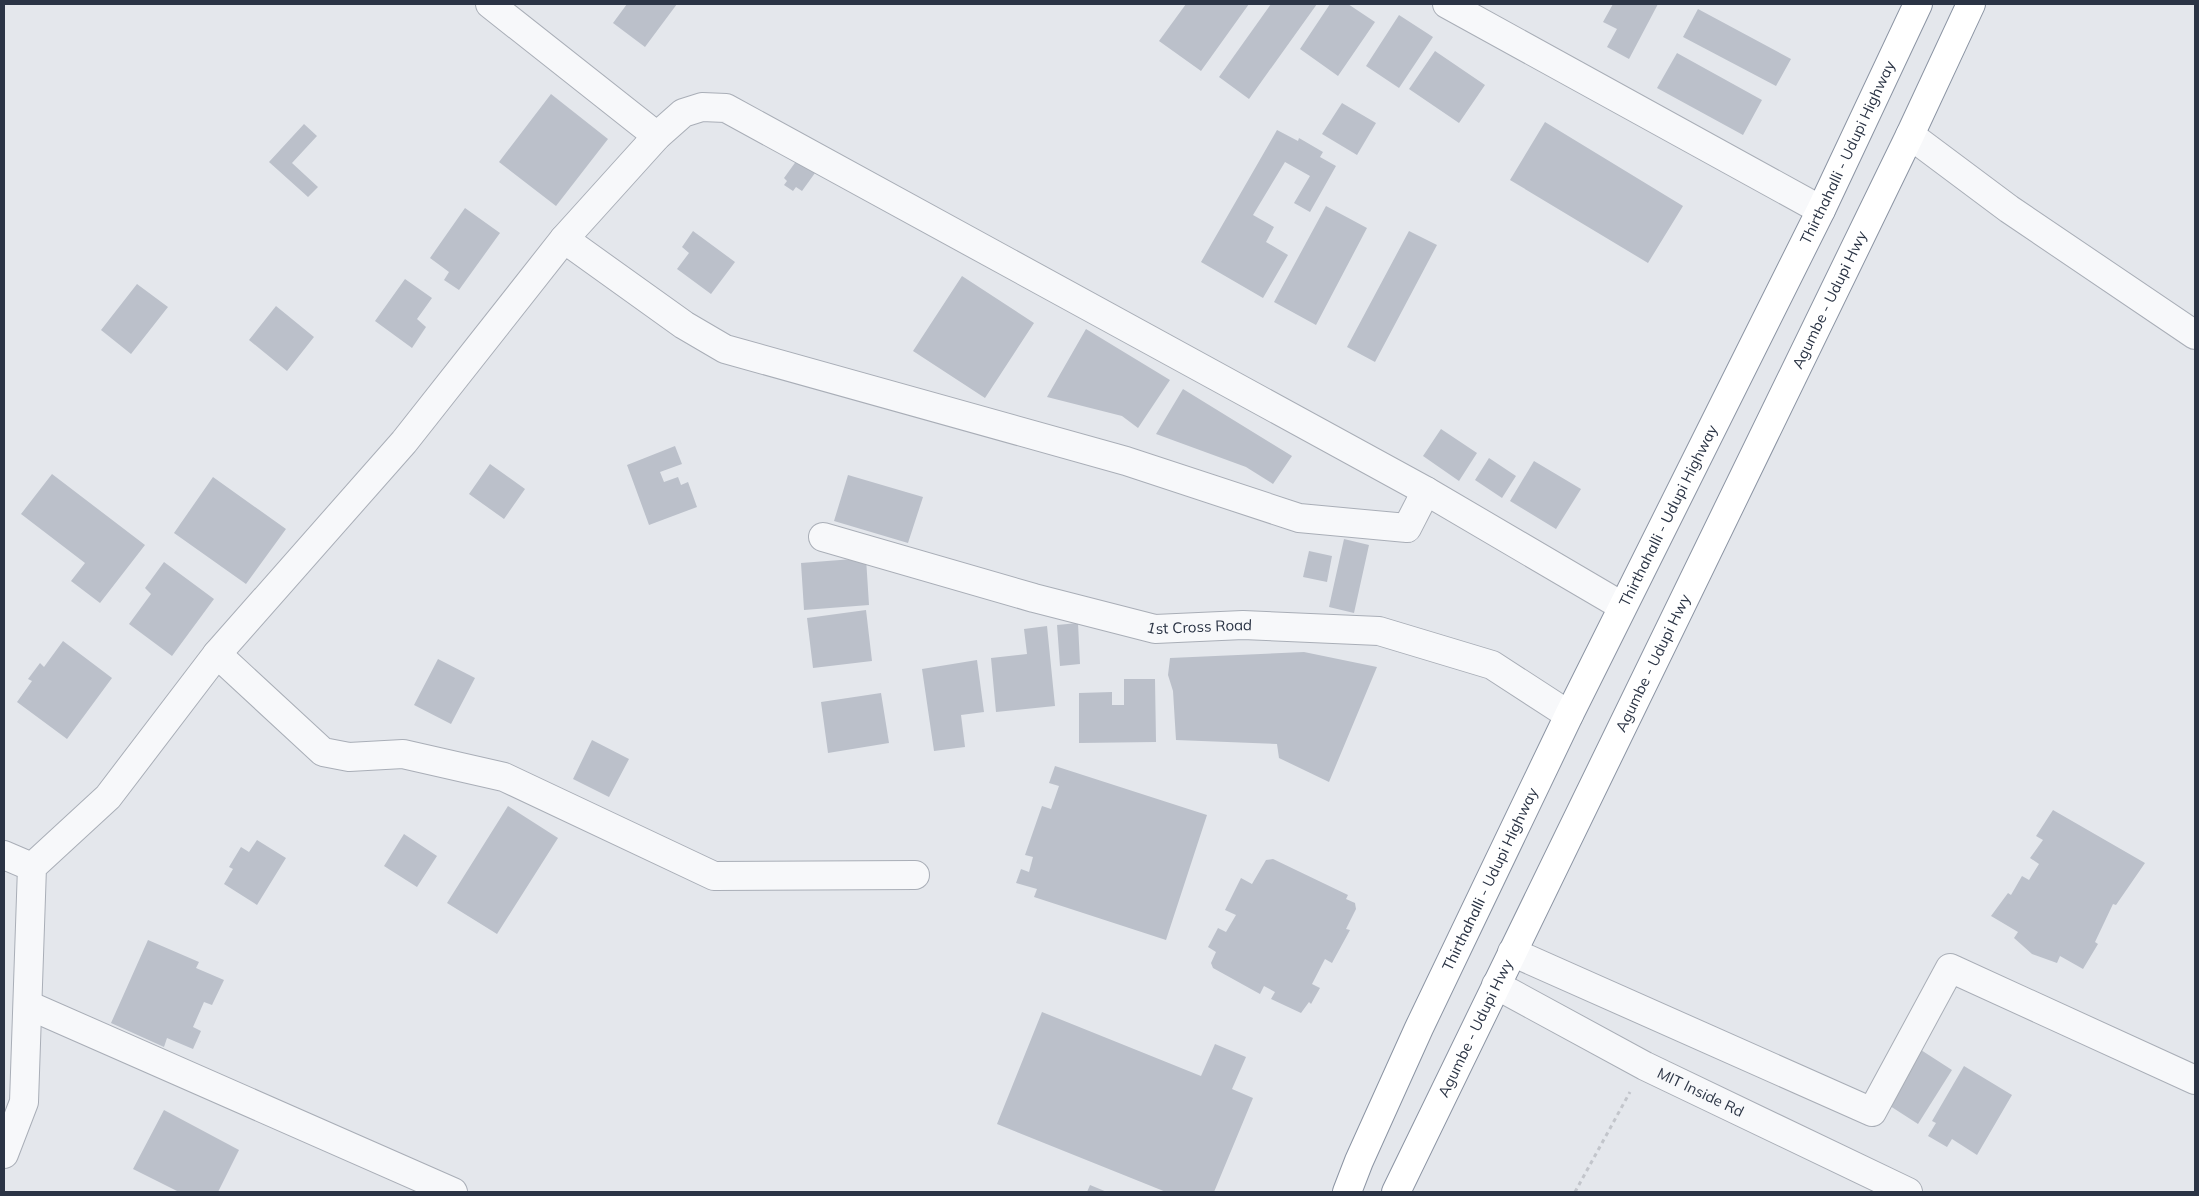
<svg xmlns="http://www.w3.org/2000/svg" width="2199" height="1196" font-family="Mulish,sans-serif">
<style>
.building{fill:#bbc0ca}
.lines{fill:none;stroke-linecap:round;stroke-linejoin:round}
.minor-casing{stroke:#a9aeb7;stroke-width:30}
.tertiary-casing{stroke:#a9aeb7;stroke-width:30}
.trunk-casing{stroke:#8b94a3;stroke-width:30}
.path{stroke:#c2c5cb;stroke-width:3;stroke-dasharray:4 4;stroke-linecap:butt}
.minor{stroke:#f7f8fa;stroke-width:28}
.tertiary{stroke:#f7f8fa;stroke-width:28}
.trunk{stroke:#fff;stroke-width:28}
.labels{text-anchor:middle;stroke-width:4;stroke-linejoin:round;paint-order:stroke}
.street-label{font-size:15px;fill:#2b3445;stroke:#f4f6f9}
</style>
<rect width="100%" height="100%" fill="#e4e7ec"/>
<!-- building -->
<path class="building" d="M627,4H677L645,47L613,23Z
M1186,4H1249L1201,71L1159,41Z
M1271,4H1317L1249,99L1219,77Z
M1330,4H1348L1375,22L1338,76L1300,49Z
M1613,4H1658L1629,59L1607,47L1617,29L1603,22Z
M1698,9L1791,59L1776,86L1683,37Z
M1399,15L1433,37L1399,88L1366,66Z
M1435,51L1485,85L1459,123L1409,89Z
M1677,53L1762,100L1743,135L1657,88Z
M551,94L608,139L556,206L499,162Z
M1342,103L1376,123L1357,155L1322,134Z
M1545,122L1683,206L1648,263L1510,180Z
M304,124L317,136L292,163L318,187L308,197L269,162Z
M1277,130L1298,141L1299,138L1323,152L1320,157L1336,166L1310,212L1294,203L1310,176L1285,162L1253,215L1274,227L1266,242L1288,255L1263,298L1201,262Z
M797,160L815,173L802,191L796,187L793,191L784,185L787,181L784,178Z
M1326,206L1367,228L1316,325L1274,302Z
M465,208L500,233L459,290L444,280L449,272L430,258Z
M693,231L735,262L711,294L677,269L689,253L682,247Z
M1409,231L1437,245L1375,362L1347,347Z
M962,276L1034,323L985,398L913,351Z
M405,279L432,298L417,319L426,327L412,348L375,321Z
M137,284L168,307L131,354L101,330Z
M276,306L314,337L287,371L249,340Z
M1086,329L1170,380L1138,428L1122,416L1047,397Z
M1183,389L1292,456L1273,484L1246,467L1156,434Z
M1441,429L1477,453L1459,481L1423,456Z
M675,446L682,464L660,472L664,482L678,477L681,485L688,482L697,507L649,525L627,465Z
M1489,458L1516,476L1502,498L1475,480Z
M1534,461L1581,489L1556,529L1510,501Z
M490,464L525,489L504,519L469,494Z
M52,474L145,545L100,603L71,581L85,563L21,514Z
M848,475L923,497L908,543L834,521Z
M213,477L286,529L246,584L174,533Z
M1344,539L1369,545L1354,613L1329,607Z
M1309,551L1332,556L1327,582L1303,577Z
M866,558L869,605L804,610L801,563Z
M164,562L214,599L172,656L129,624L151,594L145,588Z
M866,610L872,661L813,668L807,618Z
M1078,623L1080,664L1060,666L1057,625Z
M1047,626L1055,706L996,712L991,658L1027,654L1024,629Z
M63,641L112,678L67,739L17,702L32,681L28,679L40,663L44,667Z
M1304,652L1377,667L1329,782L1279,758L1277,744L1176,740L1173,691L1168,675L1170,658Z
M438,659L475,678L451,724L414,705Z
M977,660L984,712L961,715L965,747L934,751L922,669Z
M1124,679H1155L1156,742L1079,743V693L1112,692V705H1124Z
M881,693L889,743L828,753L821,702Z
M592,740L629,759L609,797L573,779Z
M1055,766L1207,815L1166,940L1034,897L1037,889L1016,883L1021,869L1029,872L1033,857L1025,855L1042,806L1051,809L1059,786L1049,783Z
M508,806L558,838L497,934L447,903Z
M2053,810L2145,863L2116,905L2113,904L2095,942L2098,944L2083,969L2060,956L2057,963L2032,954L2014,938L2018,932L1991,916L2008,893L2011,895L2022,876L2029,880L2039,864L2030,858L2043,840L2036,836Z
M404,834L437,856L417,887L384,866Z
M257,840L286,858L257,905L224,884L233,869L229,867L241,847L249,852Z
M1273,859L1348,895L1346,899L1355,903L1356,909L1346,929L1350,930L1332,963L1325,959L1312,984L1320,988L1311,1004L1309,1002L1301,1013L1271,999L1275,992L1264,986L1260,994L1213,968L1211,963L1216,952L1208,947L1218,928L1226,932L1236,915L1225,910L1241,878L1252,884L1266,860Z
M148,940L199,962L196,968L224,980L212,1005L204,1002L193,1027L201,1031L193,1049L167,1038L164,1047L111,1023Z
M1042,1012L1201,1076L1215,1044L1246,1057L1232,1089L1253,1098L1214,1192H1166L997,1124Z
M1921,1050L1952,1070L1918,1124L1887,1104Z
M1964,1066L2012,1095L1977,1155L1952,1139L1947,1147L1928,1136L1936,1123L1932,1121Z
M164,1110L239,1150L218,1192H179L133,1169Z
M1090,1185L1107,1192H1087Z"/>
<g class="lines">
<!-- minor casing -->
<g class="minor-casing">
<g id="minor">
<path d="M490,4L657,136"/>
<path d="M1447,4L1821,210"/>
<path d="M1910,135L2009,209L2195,335"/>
<path d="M564,239L684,325L725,349L1126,461L1299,518L1407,528L1426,491"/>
<path id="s1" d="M823,537L1034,598L1155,629L1243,625L1379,631L1492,665L1569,715"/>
<path d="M217,654L323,752L349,757L403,754L504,777L714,876L915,875"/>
<path d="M1512,952L1872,1112L1950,968L2195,1080"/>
<path id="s2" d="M1496,985L1645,1066L1908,1192"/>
<path d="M28,1005L453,1192"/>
</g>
</g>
<!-- tertiary casing -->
<g class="tertiary-casing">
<path id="tertiary" d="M4,855L32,867L108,797L217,654L404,442L564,239L657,136L683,113L702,107L726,108L1426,491L1622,606
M4,1154L24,1102L32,867"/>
</g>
<!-- trunk casing -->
<g class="trunk-casing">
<g id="trunk">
<path id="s3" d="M1347,1192L1359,1161L1419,1028L1569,715L1821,210L1918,4"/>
<path id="s4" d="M1396,1192L1910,135L1971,4"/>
</g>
</g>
<!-- path -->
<path class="path" d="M1575,1192L1630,1092"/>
<!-- minor -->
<use href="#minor" class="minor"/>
<!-- tertiary -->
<use href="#tertiary" class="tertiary"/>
<!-- trunk -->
<use href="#trunk" class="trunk"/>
</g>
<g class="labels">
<!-- street labels -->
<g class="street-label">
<text dy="5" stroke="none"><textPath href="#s3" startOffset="1154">Thirthahalli - Udupi Highway</textPath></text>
<text dy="5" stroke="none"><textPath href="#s4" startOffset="992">Agumbe - Udupi Hwy</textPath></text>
<text dy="5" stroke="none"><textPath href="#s3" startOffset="749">Thirthahalli - Udupi Highway</textPath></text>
<text dy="5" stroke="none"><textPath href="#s1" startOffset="389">1st Cross Road</textPath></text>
<text dy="5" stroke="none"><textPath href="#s4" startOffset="588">Agumbe - Udupi Hwy</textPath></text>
<text dy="5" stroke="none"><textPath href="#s3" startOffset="344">Thirthahalli - Udupi Highway</textPath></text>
<text dy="5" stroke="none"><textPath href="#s4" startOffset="182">Agumbe - Udupi Hwy</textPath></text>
<text dy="5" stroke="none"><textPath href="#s2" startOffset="231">MIT Inside Rd</textPath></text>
</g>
</g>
<!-- border -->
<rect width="2199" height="1196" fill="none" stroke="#2b3445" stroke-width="10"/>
</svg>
